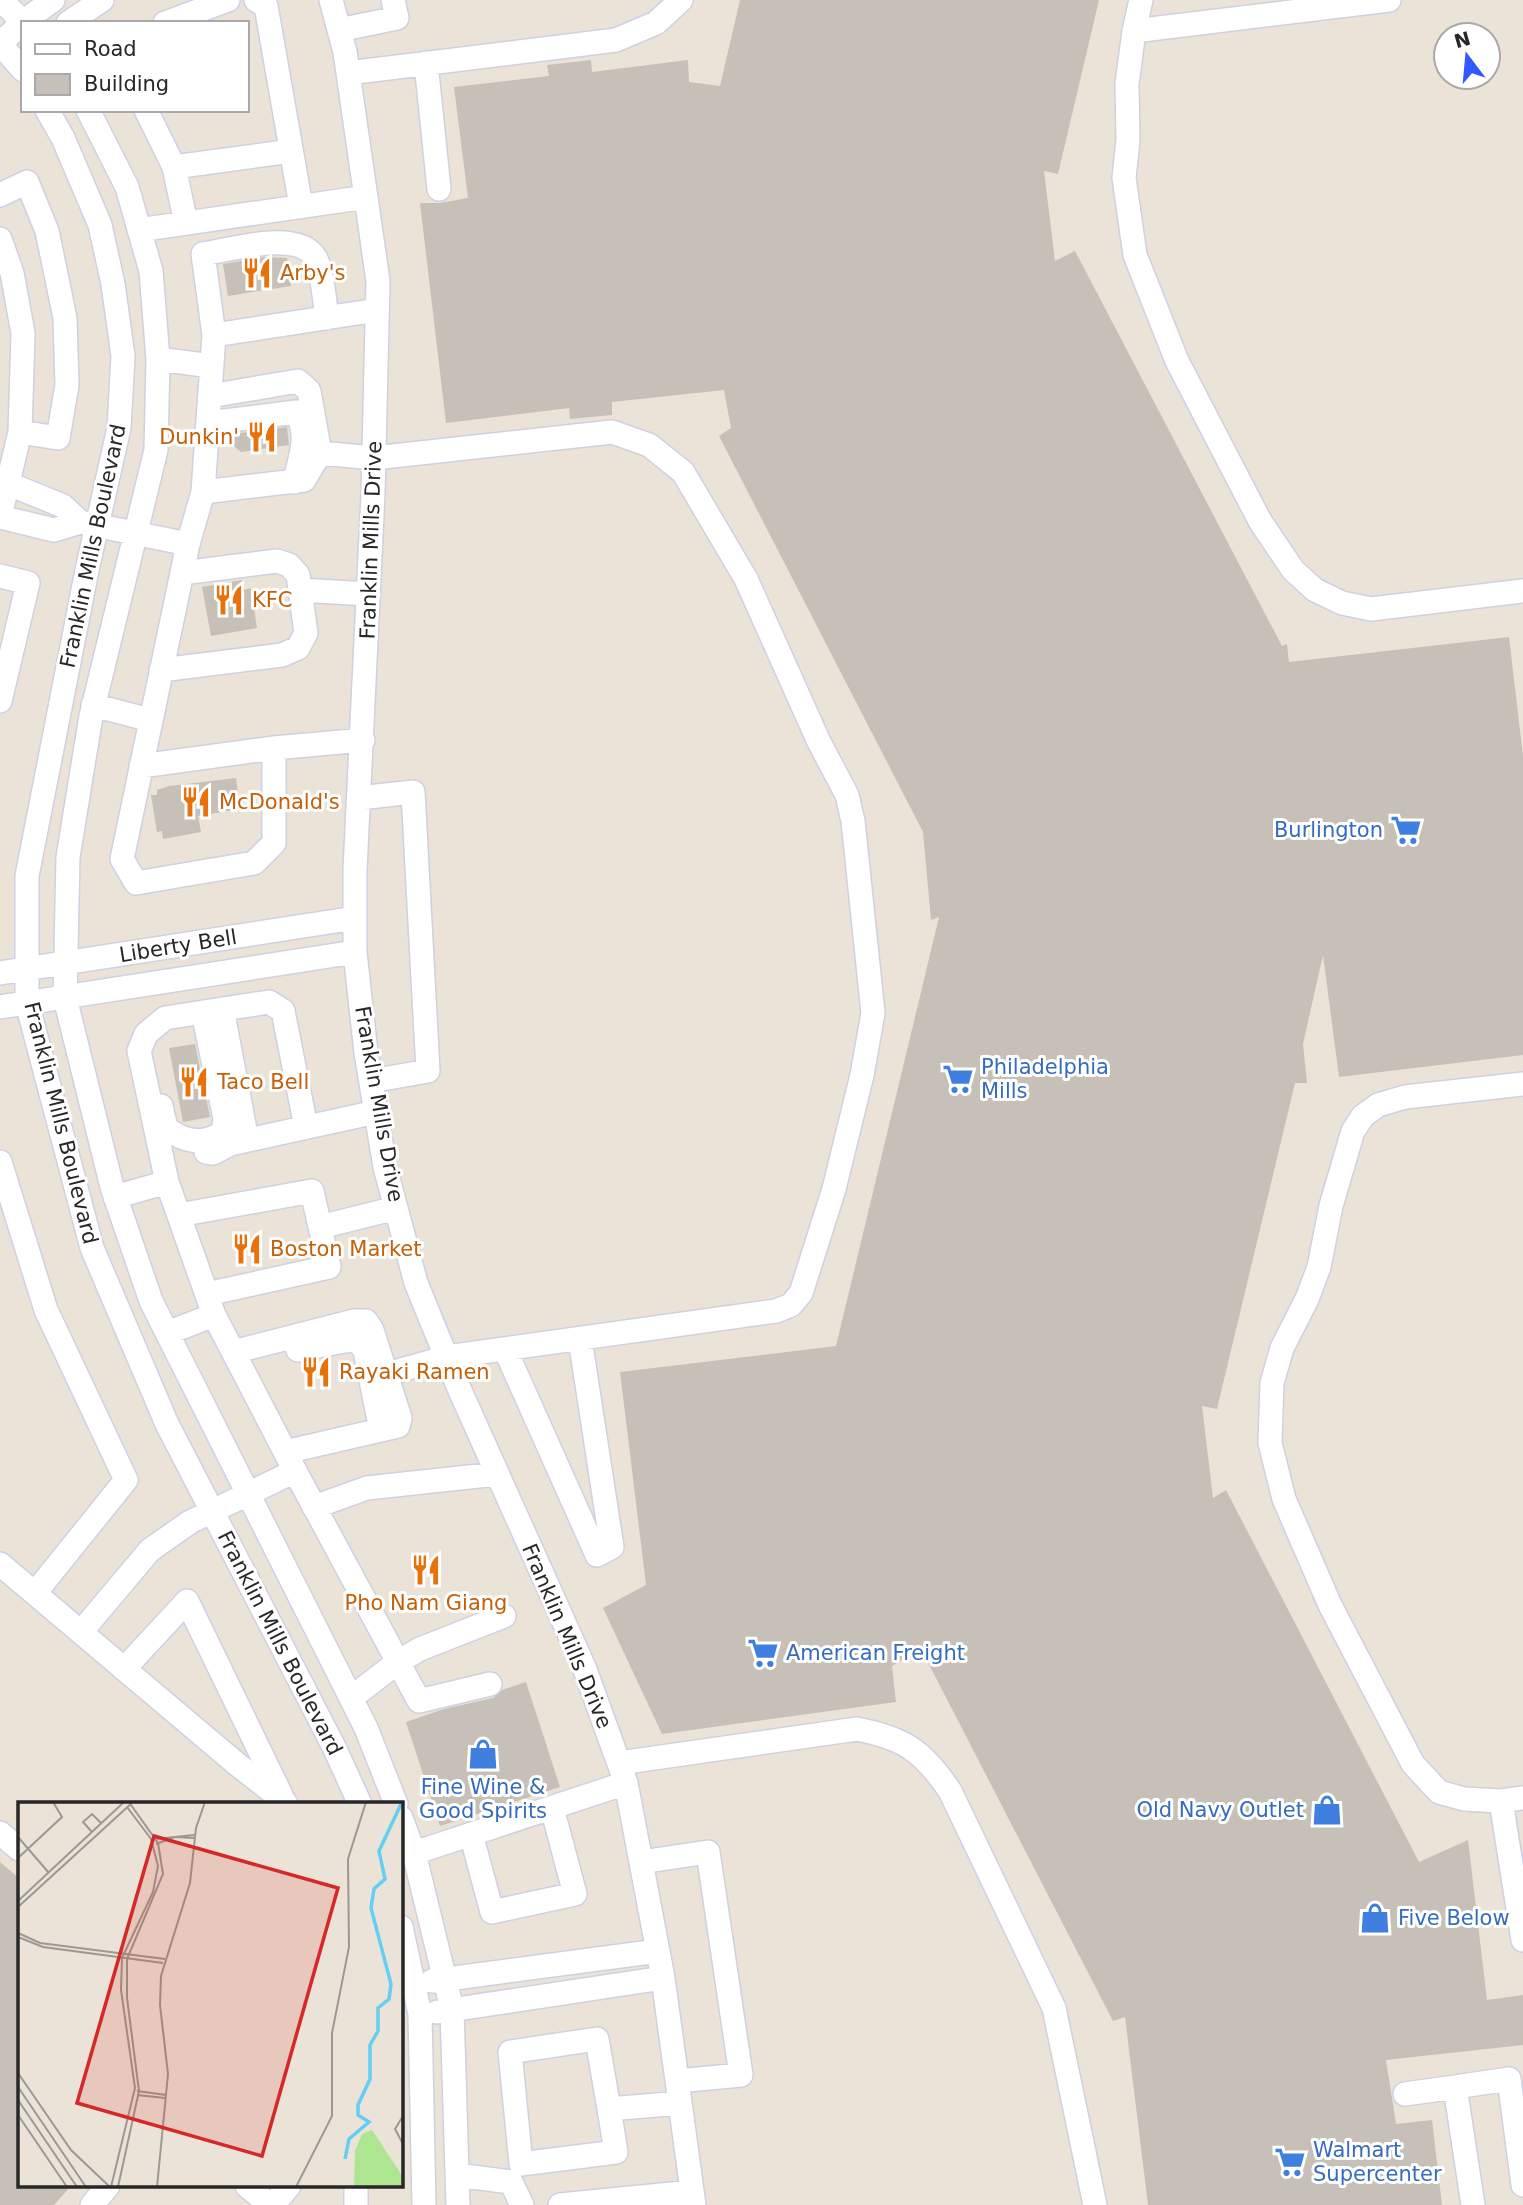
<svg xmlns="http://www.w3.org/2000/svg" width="1523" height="2205" font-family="'DejaVu Sans',sans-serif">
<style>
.building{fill:#c6c0b8}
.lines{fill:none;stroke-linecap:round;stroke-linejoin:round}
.minor-casing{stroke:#cdd1e2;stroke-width:26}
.minor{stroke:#fff;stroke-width:23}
.labels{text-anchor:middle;stroke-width:6;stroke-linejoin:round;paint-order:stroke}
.food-label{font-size:21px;fill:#c56008;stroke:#fff;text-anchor:start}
.street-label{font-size:21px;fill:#272727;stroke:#fff}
.shop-label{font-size:21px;fill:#366cbe;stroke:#fff;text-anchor:start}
.inset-river{fill:none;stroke:#65cef3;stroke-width:3.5}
.inset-road{fill:none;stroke:#9d9891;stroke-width:2}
.view{fill:#d62828;fill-opacity:0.15;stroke:#d62828;stroke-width:3.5}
.inset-edge{fill:none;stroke:#272727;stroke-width:3.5}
</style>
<rect width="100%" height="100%" fill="#ebe3d8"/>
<!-- building -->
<path class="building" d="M740,0H1099L1058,174L1044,171L1055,261L1075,251L1282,646L1287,644L1289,662L1509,637L1523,756V1055L1339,1077L1323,955L1303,1044L1307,1083H1295L1217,1409L1202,1406L1213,1498L1226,1490L1419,1862L1468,1840L1487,2000L1523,1995V2045L1386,2060L1396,2124L1432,2120L1442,2205H1148L1125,2017L1113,2021L921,1649L892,1666L896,1702L662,1734L603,1608L646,1585L620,1372L836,1346L939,917L931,920L923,832L719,436L731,428L724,390L612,402V415L570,419L569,408L446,423L420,203H440L468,198L454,87L549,76L547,65L591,60L592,72L688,60L689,82L720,86Z
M265,257L287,258L291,286L228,296L223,264Z
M287,427L289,445L241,452L234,446L232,434Z
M242,580L243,590L251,588L257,628L211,636L202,587Z
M236,778L240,809L198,816L201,832L163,839L162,831L157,832L151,795H157V790L169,786Z
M195,1044L210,1117L183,1122L169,1048Z
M526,1682L560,1787L440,1826L406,1722L444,1709L493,1698L502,1690Z
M0,1862L19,1878V2186H71L54,2205H0Z"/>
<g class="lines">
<!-- minor casing -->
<g class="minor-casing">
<path id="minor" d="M1,0L24,23
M256,0L266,6L301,206
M331,0L345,52L378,281L373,494L355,870V952L366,1053L385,1167L416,1283L458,1386L584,1667L626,1783L663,1978L694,2205
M1141,0L1134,31L1127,84L1128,140L1124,178L1135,255L1177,361L1260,521L1293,570L1315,590L1342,603L1371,609L1523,591
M68,23L102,0
M165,23L228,0
M339,30L397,18L393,0
M1134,31L1389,0
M0,44L23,22L53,0
M0,44L23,70
M426,63L439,189
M348,73L616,40L656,23L681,0
M47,110L63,138L100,225L113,284L123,356L119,428L87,570L27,876V1003L92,1248L167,1424L334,1747L360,1804
M88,110L127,187L151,271L158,359L156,450L91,716L68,857L65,998L112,1187L151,1301L366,1728L396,1804
M146,110L174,167L186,223
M174,167L291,151
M0,195L27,182L47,231L65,318L67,385L58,438L20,432
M139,230L366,197
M0,239L12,273L23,333L20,432L0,516
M214,335L377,310
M158,359L212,366
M210,396L298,381L309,391L320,453L304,480L203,492L214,335L203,254C230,250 300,228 316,259C322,269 325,304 327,318
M208,423L296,412C310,434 300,459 294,482
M320,453L374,458L612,432L649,445L683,472L746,579L819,742L847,795L853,821L873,1013L862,1075L834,1189L801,1293L791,1305L776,1311L447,1357L387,1374
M9,484L63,506L80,522L188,544L203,492
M0,517L54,530L80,522
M0,576L28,583L0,701
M300,590L369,594
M161,670L282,655L298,648L306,633L298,575L289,565L277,561L182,573
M93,705L150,720
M274,748L363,740
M141,766L274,748V843L254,863L136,883L122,859C143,754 165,649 188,544
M359,798L413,792L428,1071L371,1081
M0,973L355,918
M0,1007L355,952
M222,1009L247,1140
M1523,1084L1405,1097L1378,1105L1363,1116L1353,1131L1331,1206L1319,1267L1307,1299L1282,1348L1272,1383L1270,1443L1284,1499L1330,1605L1413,1764L1439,1792L1464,1799L1501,1801L1523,1798
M161,1106L166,1128C184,1142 204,1146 223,1132L225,1119L203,1012
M206,1152L213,1153L230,1144L376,1112
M0,1162L46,1310L126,1480L35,1593
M115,1197L167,1182L139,1051L146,1034L165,1018L269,1002L283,1011L306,1127
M179,1215L312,1191L329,1267L207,1294
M320,1227L396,1208
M167,1333L214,1315
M505,1349L597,1555L612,1547L580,1339
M298,1350L344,1341L358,1340L365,1351L381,1430
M233,1352L354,1321H366L372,1330L400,1418L398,1426L285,1452
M295,1471L419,1701L490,1684
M314,1507L367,1488L497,1474
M0,1564L238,1765L283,1800L286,1804
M81,1632L150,1550L190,1522L295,1471L214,1315L167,1182
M124,1669L187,1601L281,1795
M351,1698L398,1662L420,1649L504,1616
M619,1763L857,1729C904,1738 923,1751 950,1791L1054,2008L1095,2205
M1501,1801L1523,1940
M401,1818L414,1853L452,2009L458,2205
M0,1833L19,1849
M471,1834L492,1912L575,1894L552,1808
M414,1853L626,1783
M641,1862L708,1852L741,2075L677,2081
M401,1927L420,2014L424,2205
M432,1981L658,1951
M437,2012L663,1978
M1405,2094L1455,2087
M609,2109L616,2152L521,2164L510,2052L597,2039L609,2109L680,2103
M457,2175L511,2182L522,2205
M247,2186L270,2205
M356,2186V2205
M92,2205L108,2186
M273,2205L289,2186
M560,2205L692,2192
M1473,2205L1455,2087L1509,2079L1523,2185"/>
</g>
<!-- minor -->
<use href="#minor" class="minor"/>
</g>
<!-- icons -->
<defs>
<g id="restaurant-bare" transform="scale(2.415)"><path d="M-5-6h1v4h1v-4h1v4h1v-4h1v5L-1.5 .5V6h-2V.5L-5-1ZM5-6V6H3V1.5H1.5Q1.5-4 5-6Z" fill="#e8710a" stroke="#fff" stroke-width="2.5" paint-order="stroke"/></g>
<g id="supermarket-bare" transform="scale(2.415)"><path d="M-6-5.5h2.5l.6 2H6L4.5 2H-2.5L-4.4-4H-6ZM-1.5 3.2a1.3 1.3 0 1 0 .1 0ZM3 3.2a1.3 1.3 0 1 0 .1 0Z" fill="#3f7fe0" stroke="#fff" stroke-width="2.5" paint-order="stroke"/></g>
<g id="shop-bare" transform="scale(2.415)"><path d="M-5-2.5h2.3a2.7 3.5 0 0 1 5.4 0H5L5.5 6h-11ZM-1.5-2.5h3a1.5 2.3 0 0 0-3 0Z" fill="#3f7fe0" stroke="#fff" stroke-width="2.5" paint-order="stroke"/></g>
</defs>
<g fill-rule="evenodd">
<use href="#restaurant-bare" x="257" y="273"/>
<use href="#restaurant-bare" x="262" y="437"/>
<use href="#restaurant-bare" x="229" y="600"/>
<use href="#restaurant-bare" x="196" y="802"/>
<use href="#supermarket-bare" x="1406" y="830"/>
<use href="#supermarket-bare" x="958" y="1079"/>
<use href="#restaurant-bare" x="194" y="1082"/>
<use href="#restaurant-bare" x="247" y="1249"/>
<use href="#restaurant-bare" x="316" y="1372"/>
<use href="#restaurant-bare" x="426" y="1570"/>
<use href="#supermarket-bare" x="763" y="1653"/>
<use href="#shop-bare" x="483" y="1754"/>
<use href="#shop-bare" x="1327" y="1810"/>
<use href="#shop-bare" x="1375" y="1918"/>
<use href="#supermarket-bare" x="1290" y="2162"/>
</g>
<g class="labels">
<!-- food labels -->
<g class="food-label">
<text x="280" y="280">Arby's</text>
<text x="239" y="444" text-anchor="end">Dunkin'</text>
<text x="252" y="607">KFC</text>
<text x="219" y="809">McDonald's</text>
<text x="217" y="1089">Taco Bell</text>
<text x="270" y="1256">Boston Market</text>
<text x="339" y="1379">Rayaki Ramen</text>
<text x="426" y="1610" text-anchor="middle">Pho Nam Giang</text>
</g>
<!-- street labels -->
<g class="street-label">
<text transform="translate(371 540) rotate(-88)" y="7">Franklin Mills Drive</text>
<text transform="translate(93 546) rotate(-78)" y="7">Franklin Mills Boulevard</text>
<text transform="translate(178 946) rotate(-9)" y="7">Liberty Bell</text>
<text transform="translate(379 1104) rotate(80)" y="7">Franklin Mills Drive</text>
<text transform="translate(61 1123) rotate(76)" y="7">Franklin Mills Boulevard</text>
<text transform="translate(567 1636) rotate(67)" y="7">Franklin Mills Drive</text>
<text transform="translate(280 1643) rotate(63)" y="7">Franklin Mills Boulevard</text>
</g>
<!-- shop labels -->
<g class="shop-label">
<text x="1383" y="837" text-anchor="end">Burlington</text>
<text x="981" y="1074">Philadelphia<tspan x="981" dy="24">Mills</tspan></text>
<text x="786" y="1660">American Freight</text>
<text x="483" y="1794" text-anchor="middle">Fine Wine &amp;<tspan x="483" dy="24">Good Spirits</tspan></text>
<text x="1304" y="1817" text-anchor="end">Old Navy Outlet</text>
<text x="1398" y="1925">Five Below</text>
<text x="1313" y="2157">Walmart<tspan x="1313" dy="24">Supercenter</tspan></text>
</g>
</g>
<!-- overview -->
<g transform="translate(18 1802)">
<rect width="385" height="385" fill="#ebe3d8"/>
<path d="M354,328L385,375V385H336L337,349L344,332Z" fill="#aee591"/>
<path class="inset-river" d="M327,357L331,337L351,320L340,313V303L352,277V243L360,229V206L371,197L373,182L353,106L356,87L367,77L361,49L384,0"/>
<path class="inset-road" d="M74,30L65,20L74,12L83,21M0,35L31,71M137,37L176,33M138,42L157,35L176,36M0,56L44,15L35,0M0,99L106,0M0,105L115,0M0,131L22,141L147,157M0,135L25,145L145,161M0,271L53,348L92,385M0,285L68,385M119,289L148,293M119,293L147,296M0,298L59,385M0,313L49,385M385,314L377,327L385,342M93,385L117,286L103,188L104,156L135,90L140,64L133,37L109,5M100,385L121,289L109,196V157L145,72L140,41L113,3M139,385L150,272L142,203L143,174L172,81L178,26L187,0M278,385L314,314V231L331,145L330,57L348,0"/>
<path class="view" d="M136,34L320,86L244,354L59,301Z"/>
<rect width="385" height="385" class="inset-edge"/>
</g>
<!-- legend -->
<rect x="21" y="21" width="228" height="91" fill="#ffffff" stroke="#a9a9a9" stroke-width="2"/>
<rect x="35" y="44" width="35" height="10" fill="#ffffff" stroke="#a9a9a9" stroke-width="2"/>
<text x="84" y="56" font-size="21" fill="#272727">Road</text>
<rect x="35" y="74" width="35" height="21" fill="#c6c0b8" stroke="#a9a9a9" stroke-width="2"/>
<text x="84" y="91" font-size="21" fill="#272727">Building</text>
<!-- north arrow -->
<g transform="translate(1467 56) rotate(344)"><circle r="33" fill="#ffffff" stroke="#a9a9a9" stroke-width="2"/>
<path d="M0-5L12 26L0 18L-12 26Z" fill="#3159ff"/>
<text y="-10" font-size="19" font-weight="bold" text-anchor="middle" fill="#272727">N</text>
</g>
</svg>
